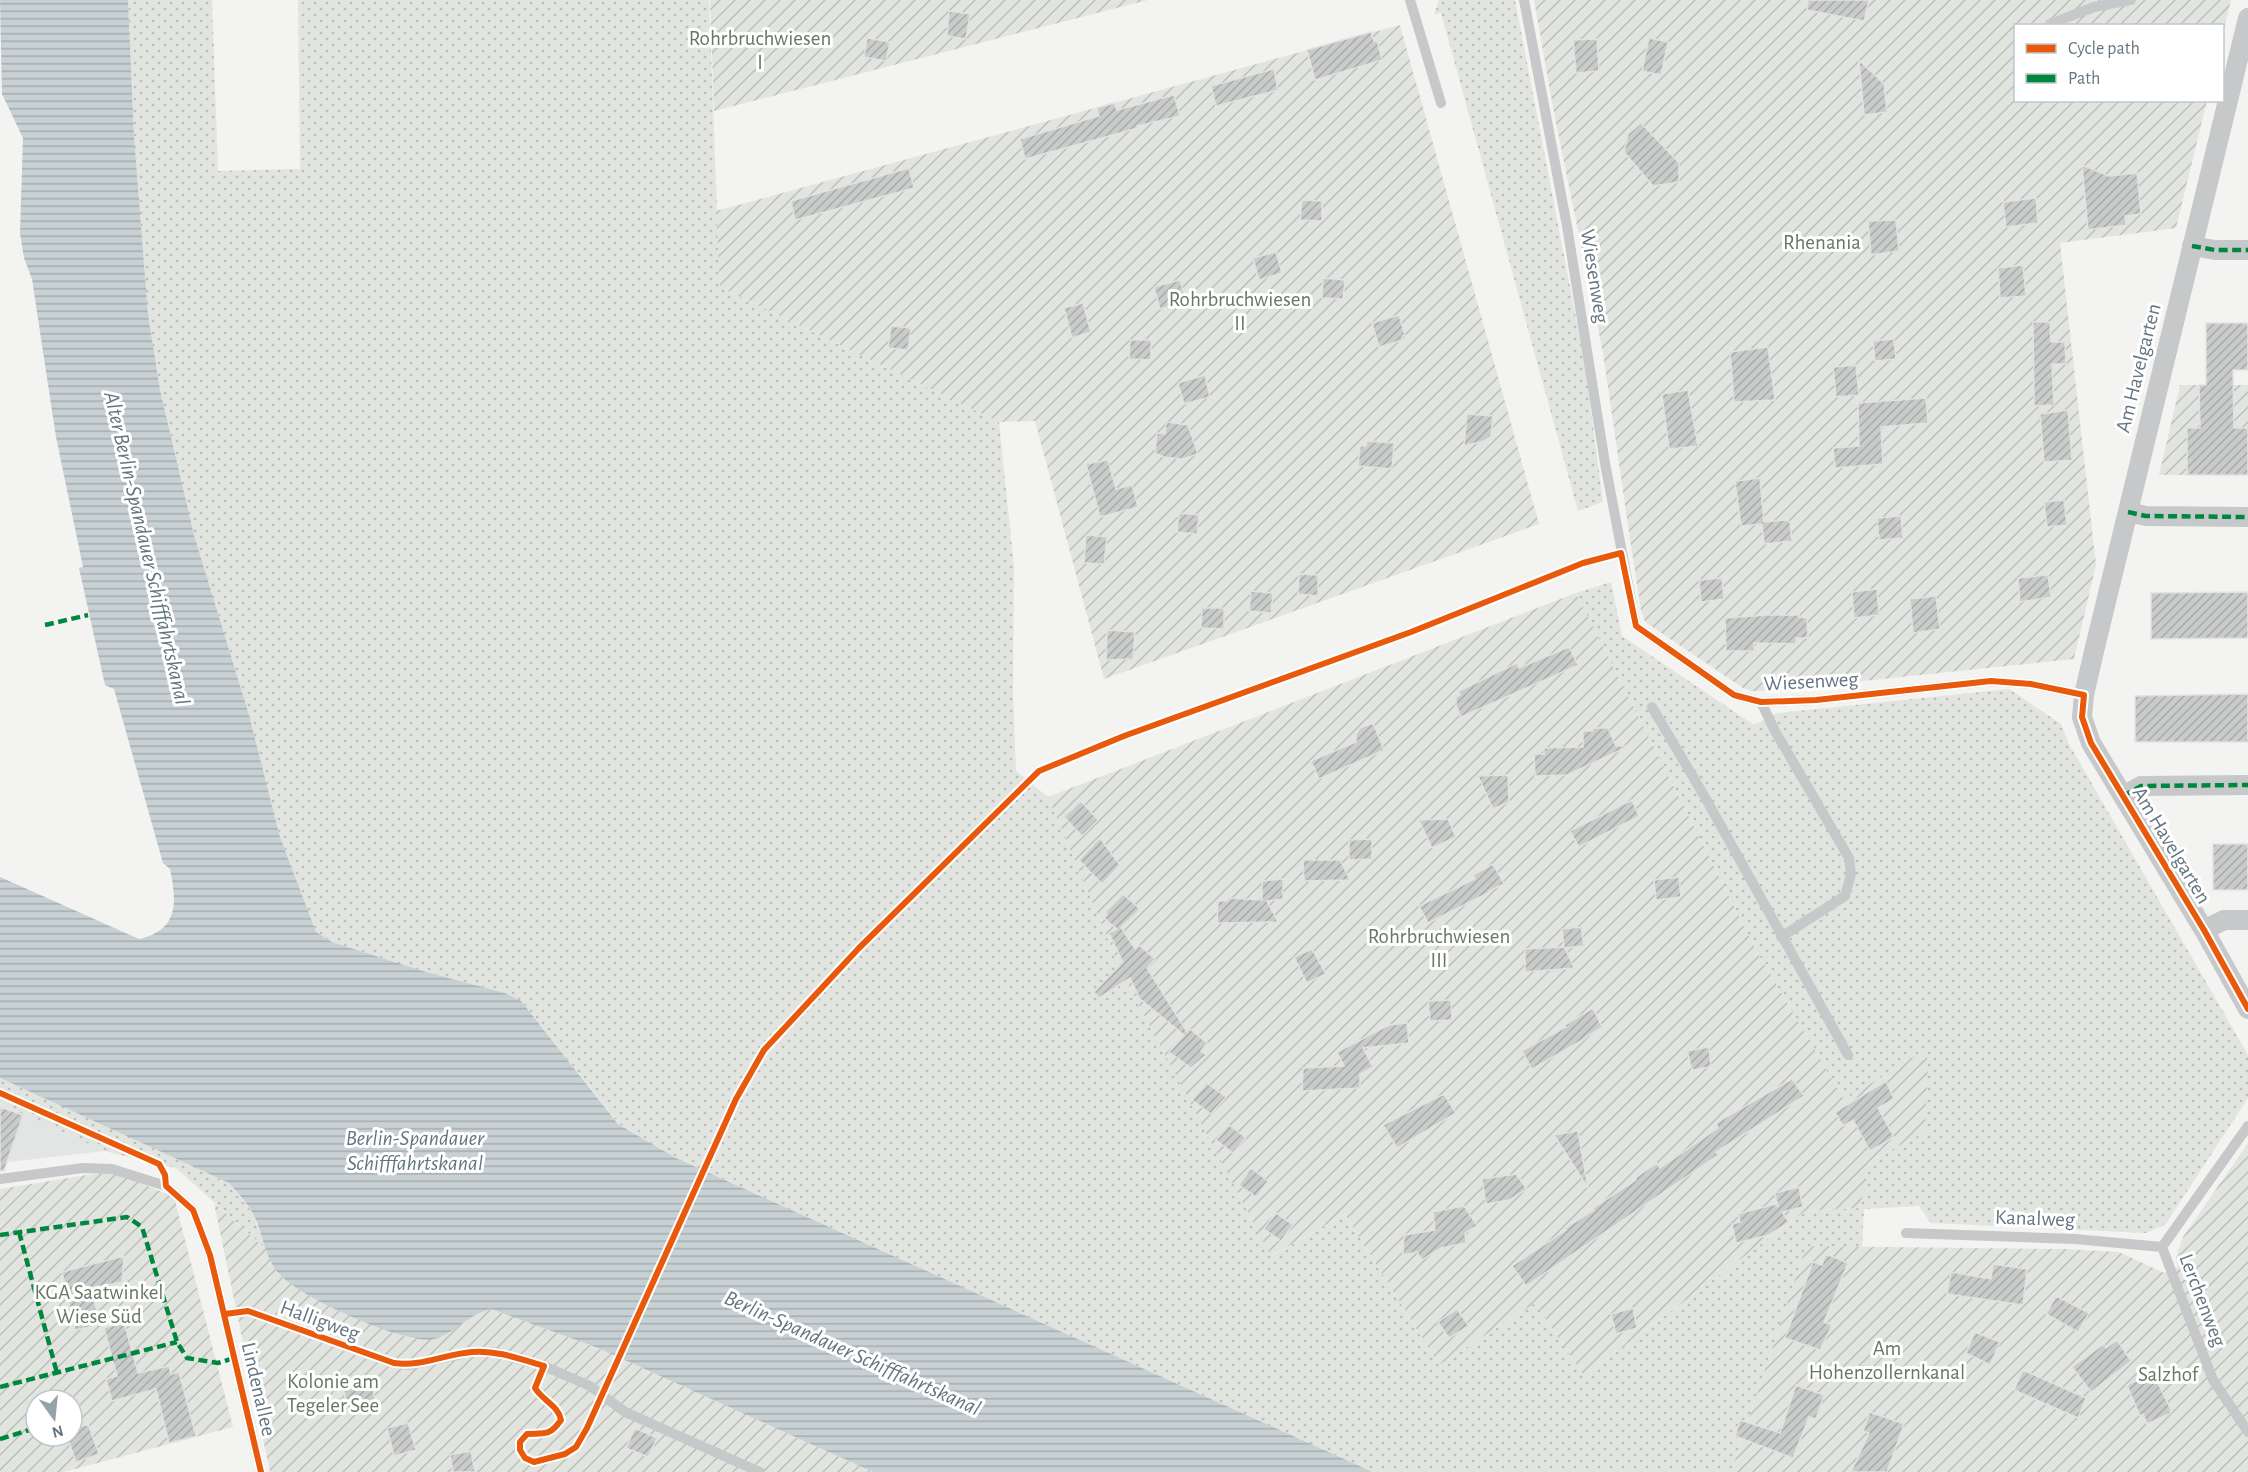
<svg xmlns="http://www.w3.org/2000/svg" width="2248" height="1472" font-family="'Alegreya Sans',sans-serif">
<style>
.built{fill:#e3e5e4}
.grass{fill:url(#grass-dots)}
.garden{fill:url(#garden-furrows);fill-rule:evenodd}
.water{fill:url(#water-rules)}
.building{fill:url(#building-hatch);stroke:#e2e2e1;stroke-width:1.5}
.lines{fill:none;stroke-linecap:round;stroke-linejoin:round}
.lane{stroke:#c7c8c9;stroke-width:10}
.street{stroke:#c7c8c9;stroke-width:20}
.quiet{stroke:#00873e;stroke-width:4.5;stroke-dasharray:9 4.5;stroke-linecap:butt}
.cycleway-casing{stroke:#fff;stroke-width:10}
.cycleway{stroke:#e8590c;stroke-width:6}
.labels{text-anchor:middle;stroke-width:6;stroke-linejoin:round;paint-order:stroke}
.park-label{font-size:21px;fill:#687863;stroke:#fff}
.street-label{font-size:21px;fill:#647681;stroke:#fff}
.water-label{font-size:22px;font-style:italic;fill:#5f777f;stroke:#fff}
</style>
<defs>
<pattern id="grass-dots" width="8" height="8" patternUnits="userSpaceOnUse" patternTransform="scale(1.5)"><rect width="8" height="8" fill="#e2e5df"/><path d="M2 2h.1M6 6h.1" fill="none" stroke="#bbbeba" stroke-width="1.8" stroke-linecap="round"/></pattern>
<pattern id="garden-furrows" width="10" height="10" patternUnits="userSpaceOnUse" patternTransform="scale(1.5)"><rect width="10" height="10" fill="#e2e5df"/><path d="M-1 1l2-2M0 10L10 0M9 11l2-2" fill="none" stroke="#bbbeba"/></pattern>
<pattern id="water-rules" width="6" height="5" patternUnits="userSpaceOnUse" patternTransform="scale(1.5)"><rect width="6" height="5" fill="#c7d0d2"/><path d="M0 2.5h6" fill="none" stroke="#a5adb0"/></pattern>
<pattern id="building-hatch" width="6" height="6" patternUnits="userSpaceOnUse" patternTransform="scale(1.5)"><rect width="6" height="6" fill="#cacccc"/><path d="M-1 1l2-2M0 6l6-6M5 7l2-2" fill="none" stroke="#a8aaab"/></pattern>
</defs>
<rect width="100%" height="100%" fill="#f3f3f1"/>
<!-- built -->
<path class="built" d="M0,1103L104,1151L0,1163Z"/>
<!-- grass -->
<path class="grass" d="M128,0H212L218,171L300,169L298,0H709L720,287L999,422L1014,567L1013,689L1016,771L1048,797L1123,975L1272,1256L1345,1214L1439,1365L1535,1303L1584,1376L1805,1211L1860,1208L1870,1161L1925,1132V1050L1844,1101L1755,948L1576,593L1611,582L1622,636L1754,725L1777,713L2009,689L2061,724L2069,744L2248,1055V1098L2165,1225L2146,1233L1931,1223L1919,1206L1864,1209L1862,1247H1806L1731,1472H1373L676,1158L619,1124L521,1001L505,993L426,972L332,942L316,932L280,837L249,715L194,535L160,390L148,314L134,136Z
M1439,0H1515L1585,365L1603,502L1578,511L1441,13L1434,15Z
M0,1078L229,1183L252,1212L266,1249L176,1168L104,1151L0,1103Z"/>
<!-- garden -->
<path class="garden" d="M710,0H1148L714,111Z
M1534,0H2231L2223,34L2222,26H2016V100L2207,101L2176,228L2060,243L2096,565L2074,659L1766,691H1752L1743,688L1645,622L1641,610L1631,546L1603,353L1554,113Z
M1400,25L1539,524L1104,679L1035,421L999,422L720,287L716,211Z
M2180,385H2248V428L2187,475H2159Z
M1576,593L1755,948L1844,1100L1925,1050L1928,1063L1925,1132L1870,1161L1860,1208L1805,1211L1584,1376L1535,1303L1439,1365L1345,1214L1271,1256L1123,975L1048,797Z
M2248,1143V1472H1731L1806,1246L2063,1249L2119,1252L2164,1273L2178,1267L2176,1257L2183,1237Z
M112,1171L174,1197L233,1427L64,1472H0V1189ZM36,1400H72V1436H36Z
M214,1203L266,1249L279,1275L305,1293L345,1314L386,1330L413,1339L463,1323L481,1311L491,1309L598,1348L873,1472H270Z"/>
<!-- water -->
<path class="water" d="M0,0H128L134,136L148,314L160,390L194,535L249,715L280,837L316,932L332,942L426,972L505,993L521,1001L618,1124L676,1158L1373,1472H873L598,1348L491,1309C470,1313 455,1333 435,1339C406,1346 300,1297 280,1275C264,1258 263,1231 252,1212C246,1202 237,1192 229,1183L0,1078V877L139,939C179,930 177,902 170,869L163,863L114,689L105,685L79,568L83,567L56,437L32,279L24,258L20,233L23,138L2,94Z"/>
<!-- building -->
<path class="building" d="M1808,0H1869L1864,21L1807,10Z
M949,11L970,14L966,39L947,36Z
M1371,32L1374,41L1377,40L1382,60L1315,80L1307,50Z
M867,38L890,42L886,61L864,57Z
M1649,38L1668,42L1661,75L1642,71Z
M1597,39L1599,71L1576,73L1573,40Z
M1859,60L1884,84L1887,112L1864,115Z
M1274,69L1278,90L1216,106L1211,86Z
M1174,95L1180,116L1137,126L1138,128L1025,159L1020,139L1099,116L1097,108L1114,103L1117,110Z
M1641,123L1679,163V182L1653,186L1624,152L1628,134Z
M2082,165L2109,176L2137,173L2141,214L2125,216L2126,225L2088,230Z
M909,168L914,188L795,220L791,201Z
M2036,198L2038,223L2006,227L2003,202Z
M1302,200L1322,201V221L1300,220Z
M1896,220L1899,251L1871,255L1868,221Z
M1276,252L1282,273L1259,280L1253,258Z
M2023,265L2026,296L2000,298L1998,268Z
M1323,278L1345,280L1343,299L1322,298Z
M1180,280L1186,302L1160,309L1154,287Z
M1083,303L1091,332L1072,338L1064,308Z
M1399,315L1405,335L1402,336L1403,340L1379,347L1372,323Z
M2033,322H2050L2051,342H2065L2066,364H2052L2054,405L2034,406Z
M2206,323H2248V370H2233L2234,428H2248V475H2187V428H2200L2199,385H2206Z
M891,326L911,328L908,350L888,348Z
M1894,339L1896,359L1875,361L1873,341Z
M1130,340H1151V360L1129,359Z
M1768,347L1775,400L1734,402L1730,352Z
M1856,365L1859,395L1836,397L1833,367Z
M1205,375L1210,397L1184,404L1178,383Z
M1688,390L1698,446L1669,449L1662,394Z
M1926,398L1928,423L1881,427L1883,464L1835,468L1833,448L1859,446L1858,403Z
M2068,410L2072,460L2044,462L2040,414Z
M1467,414L1493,416L1491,436L1484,441L1464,446Z
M1166,422L1188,425L1198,454L1182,459L1164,457L1155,453L1157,433L1165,434Z
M1367,441L1394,443L1392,469L1358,466L1360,446H1366Z
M1108,460L1116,489L1132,485L1138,507L1100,517L1086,464Z
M1760,478L1764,522L1787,520L1790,522L1792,541L1764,544L1762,524L1741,526L1735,481Z
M2064,500L2067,525L2047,527L2044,502Z
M1179,513L1199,515L1197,534L1177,532Z
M1901,516L1903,538L1879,540L1877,518Z
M1086,535L1107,537L1104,564L1084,563Z
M1299,574L1318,575V596L1298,594Z
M2048,575L2051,597L2020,602L2018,578Z
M1722,578L1724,599L1701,602L1699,580Z
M1877,589L1879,615L1854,618L1852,592Z
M1251,591L1273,593L1271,613L1249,611Z
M2248,592V638L2151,639V593Z
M1936,596L1940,629L1913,633L1910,599Z
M1202,608H1224V629L1201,628Z
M1767,615H1799V617L1807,618L1808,638H1796V644L1754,643V651H1726L1725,618Z
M1107,630L1135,632L1133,659L1106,660Z
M1569,647L1578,665L1461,717L1456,705V697L1460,695L1459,691L1517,663L1519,668Z
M2248,694V742H2135V696Z
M1373,723L1384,750L1319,779L1311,761L1356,742V734L1360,728Z
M1593,728H1608L1616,746H1629L1567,775L1535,776L1534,754H1544V748L1583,747V731H1593Z
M1508,775L1509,802L1493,809L1478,776Z
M1632,800L1639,816L1579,847L1570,831Z
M1081,801L1098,820L1082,836L1064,817Z
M1448,819L1456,837L1432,848L1419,820Z
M1100,838L1120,865L1102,884L1079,860Z
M1372,839V859L1349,860V840Z
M2213,844H2248V890H2213Z
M1303,860H1340L1350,880L1304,881Z
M1493,864L1504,884L1489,891L1490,892L1428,923L1419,906L1475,879L1473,875Z
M1679,877L1681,897L1656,900L1654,880Z
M1283,879V899L1267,901L1278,922L1217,923L1218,901H1228V898L1262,900V881Z
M1123,894L1140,909L1121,927L1135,949L1139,945L1155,959L1147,968L1187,1032L1189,1028L1207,1043L1201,1051L1206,1055L1191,1068L1169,1052L1184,1035L1140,999L1130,978L1099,998L1094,992L1123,962L1109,933L1117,929L1104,918L1107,914L1105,913Z
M1581,927L1584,946L1565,948L1574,968L1525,972V949L1564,947L1562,929Z
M1312,949L1326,974L1307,983L1294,957Z
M1451,1000L1452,1020L1430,1021L1428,1001Z
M1593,1008L1602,1027L1586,1037V1038L1532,1069L1522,1051L1566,1027L1565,1025Z
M1407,1023L1409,1043L1363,1048L1372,1065H1376L1360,1074V1088L1302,1091L1303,1068L1344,1066L1337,1052L1389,1025Z
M1709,1047L1711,1067L1692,1070L1687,1051Z
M1792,1079L1804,1096L1716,1152L1718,1155L1526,1286L1512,1266L1566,1230L1564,1229L1594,1210L1593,1208L1636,1180L1635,1178L1657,1163L1660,1168L1718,1128L1716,1123Z
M1886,1081L1894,1099L1878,1108L1894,1137L1870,1151L1853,1120L1843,1126L1835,1112Z
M1207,1083L1226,1097L1211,1114L1192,1100Z
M1444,1094L1456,1113L1397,1148L1383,1125Z
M0,1107L23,1115L4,1171H0Z
M1229,1125L1246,1138L1233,1153L1216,1140Z
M1578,1131L1588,1188L1554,1135Z
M1251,1168L1268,1181L1256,1197L1239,1185Z
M1516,1174L1527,1189L1509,1200L1486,1204L1482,1179Z
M1799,1187L1803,1207L1782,1212L1789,1222L1769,1235L1736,1243L1732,1224L1740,1222L1738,1214L1776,1204L1778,1207L1775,1193Z
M1464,1206L1476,1224H1480L1465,1233L1466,1243L1441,1248L1422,1260L1417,1252L1403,1255L1404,1235L1435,1230L1433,1212Z
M1276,1213L1293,1225L1281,1241L1264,1229Z
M1826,1254L1848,1263L1824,1322L1832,1325L1820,1350L1785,1338L1813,1262L1822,1265Z
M124,1256L122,1282L91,1288L100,1325L75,1330L62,1272Z
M1993,1264L2027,1269L2023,1305L1947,1294L1951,1272L1991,1279Z
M2056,1296L2089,1313L2078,1332L2046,1314Z
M1633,1308L1637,1328L1616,1334L1611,1314Z
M1457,1309L1469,1326L1449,1338L1438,1322Z
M124,1322L138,1373L169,1366L171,1374L179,1372L196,1436L169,1443L156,1389L112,1401L106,1379L117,1376L104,1328Z
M1975,1332L2000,1342L1990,1365L1966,1353Z
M2117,1340L2131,1361L2091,1392L2072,1367L2104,1344L2106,1348Z
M2023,1370L2086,1398L2078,1418L2014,1390Z
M2153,1373L2171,1410L2170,1411L2171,1413L2147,1424L2143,1414L2140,1416L2127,1385Z
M372,1384L376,1405L348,1411L344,1390Z
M1796,1385L1824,1395L1816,1419L1809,1417L1793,1458L1735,1436L1740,1420L1780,1433Z
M1870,1412L1904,1424L1887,1472H1851L1869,1433L1863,1431Z
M408,1423L416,1450L394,1456L387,1428Z
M88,1424L99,1454L76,1462L67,1436H72V1430Z
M635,1428L657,1438L648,1457L626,1448Z
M471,1451L475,1472H453L450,1455Z"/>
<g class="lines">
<!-- lane -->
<path class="lane" d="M1410,0L1441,103
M1524,0L1567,226L1605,463L1636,626L1734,695L1761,702L1816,700L1991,681L2031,684L2084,695
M2050,24L2094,7L2131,0
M1761,702L1775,731L1849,858L1851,874L1845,896L1781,937
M1652,707L1706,799L1848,1055
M2248,1126L2162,1247L2213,1380L2248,1432
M0,1179L83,1168L112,1169L166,1186L193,1210L210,1255L261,1472
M1906,1233L2075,1239L2162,1247
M225,1314L248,1311L394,1363L409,1365L471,1352H493L544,1366L590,1386L625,1412L760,1472"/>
<!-- street -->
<path class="street" d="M2248,18L2095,647L2084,695L2082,717L2091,743L2204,930L2248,1009
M2192,246L2215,250H2248
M2128,512L2146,516L2248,517
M2123,796L2141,786L2248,785
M2204,930L2224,920H2248"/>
<!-- quiet -->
<path class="quiet" d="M2192,246L2215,250H2248
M2128,512L2146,516L2248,517
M45,625L88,615
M2123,796L2141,786L2248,785
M19,1232L57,1373
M0,1235L127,1217L142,1227L177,1342L187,1358L218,1363L234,1358
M0,1387L177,1342
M0,1439L36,1428"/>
<!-- cycleway casing -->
<g class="cycleway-casing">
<path id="cycleway" d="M0,1093L159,1164L165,1175L166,1186L193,1210L210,1255L261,1472
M225,1314L248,1311L394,1363C421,1367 445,1354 472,1352C497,1350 520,1359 544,1366L535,1388C543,1401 558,1405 561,1420C550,1436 545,1433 527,1434L520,1442V1450L525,1458L534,1462L565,1454L576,1447L587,1428L736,1099L764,1050L859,948L1039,771L1124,736L1411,632L1583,563L1621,553L1636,626L1734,695L1761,702L1816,700L1991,681L2031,684L2084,695L2082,717L2091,743L2204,930L2248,1009"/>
</g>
<!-- cycleway -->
<use href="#cycleway" class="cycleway"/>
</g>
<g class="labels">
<!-- park labels -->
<g class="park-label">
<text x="760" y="45">Rohrbruchwiesen<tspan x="760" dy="24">I</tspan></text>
<text x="1822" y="249">Rhenania</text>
<text x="1240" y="306">Rohrbruchwiesen<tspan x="1240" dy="24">II</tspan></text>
<text x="1439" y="943">Rohrbruchwiesen<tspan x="1439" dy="24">III</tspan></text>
<text x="99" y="1299">KGA Saatwinkel<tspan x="99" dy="24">Wiese Süd</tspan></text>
<text x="1887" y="1355">Am<tspan x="1887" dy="24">Hohenzollernkanal</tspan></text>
<text x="2168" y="1381">Salzhof</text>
<text x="333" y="1388">Kolonie am<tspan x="333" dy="24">Tegeler See</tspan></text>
</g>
<!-- street labels -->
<g class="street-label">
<text transform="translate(1595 276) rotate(81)" y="7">Wiesenweg</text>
<text transform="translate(2138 368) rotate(-76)" y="7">Am Havelgarten</text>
<text transform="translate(1811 681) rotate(-3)" y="7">Wiesenweg</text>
<text transform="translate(2172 845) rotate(59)" y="7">Am Havelgarten</text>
<text transform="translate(2035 1218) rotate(2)" y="7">Kanalweg</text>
<text transform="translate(2203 1300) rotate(69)" y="7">Lerchenweg</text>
<text transform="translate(320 1320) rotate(20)" y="7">Halligweg</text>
<text transform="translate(259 1389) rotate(77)" y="7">Lindenallee</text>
</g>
<!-- water labels -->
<g class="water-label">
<text transform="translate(148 548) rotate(77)" y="8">Alter Berlin-Spandauer Schifffahrtskanal</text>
<text x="415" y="1145">Berlin-Spandauer<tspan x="415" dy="25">Schifffahrtskanal</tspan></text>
<text transform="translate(853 1352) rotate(24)" y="8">Berlin-Spandauer Schifffahrtskanal</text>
</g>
</g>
<!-- legend -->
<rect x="2014" y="24" width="210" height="78" fill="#ffffff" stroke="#c1c8cd" stroke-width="1.5"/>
<rect x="2026" y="44" width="30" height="9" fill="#e8590c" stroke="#c1c8cd" stroke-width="1.5"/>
<text x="2068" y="54" font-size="18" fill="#647681">Cycle path</text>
<rect x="2026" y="74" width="30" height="9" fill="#00873e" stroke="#c1c8cd" stroke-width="1.5"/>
<text x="2068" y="84" font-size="18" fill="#647681">Path</text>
<!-- north arrow -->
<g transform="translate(54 1418) rotate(165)"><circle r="28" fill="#ffffff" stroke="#c1c8cd" stroke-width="1.5"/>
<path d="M0-4.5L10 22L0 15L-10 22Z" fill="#96a2a8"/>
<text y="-9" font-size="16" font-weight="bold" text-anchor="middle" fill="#647681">N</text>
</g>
</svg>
